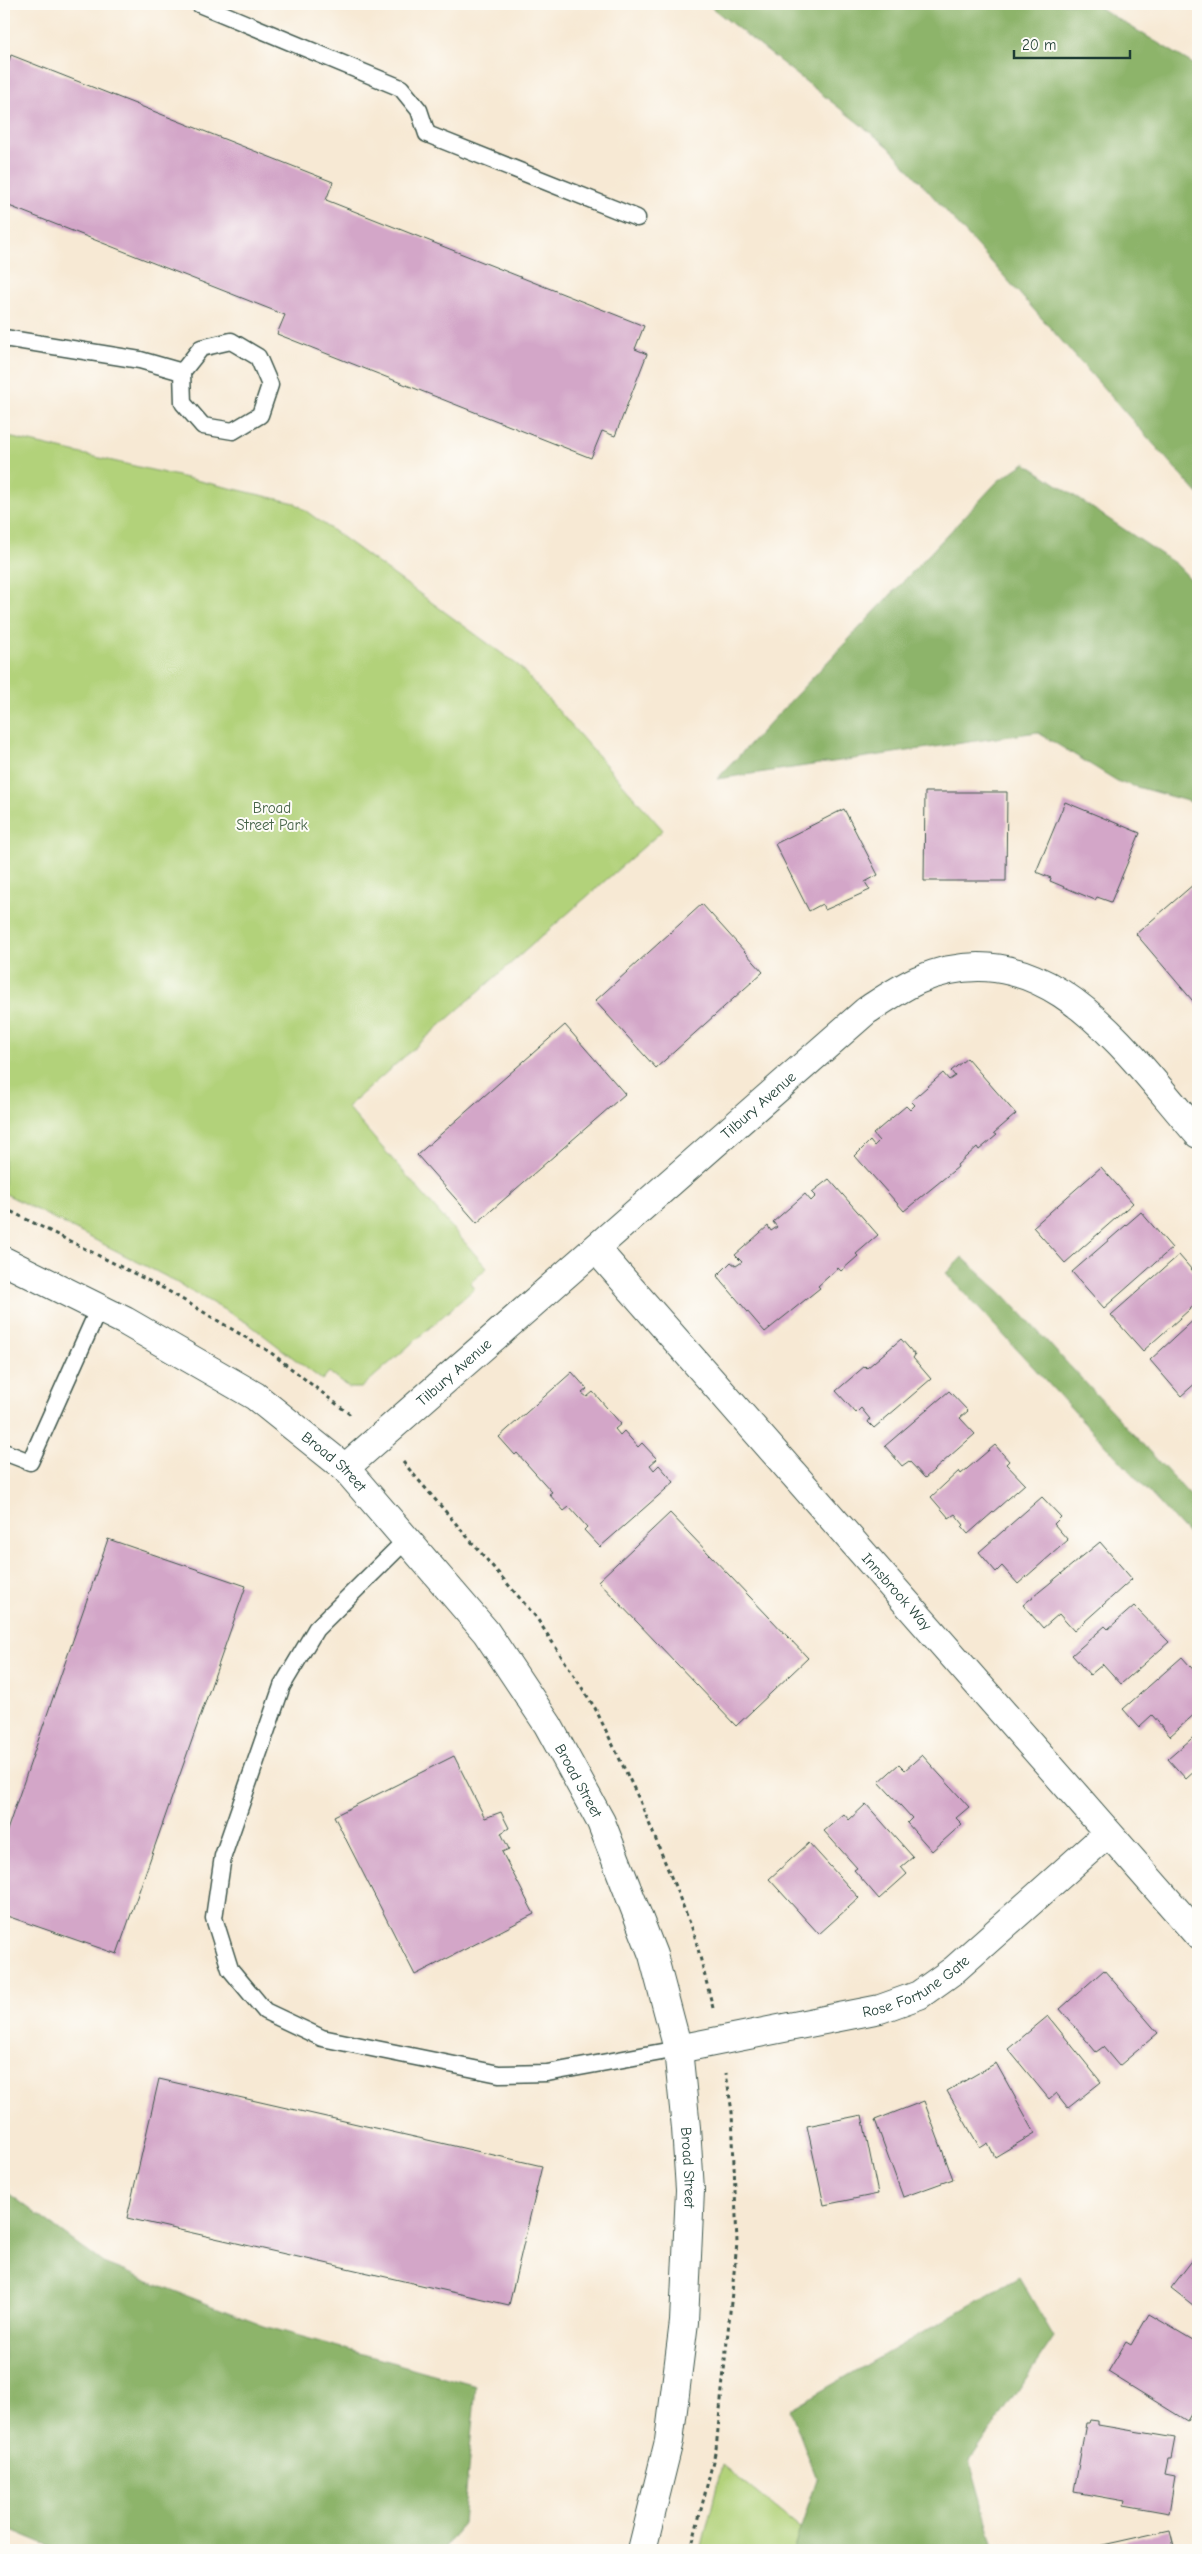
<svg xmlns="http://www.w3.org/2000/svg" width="1202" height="2554" font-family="'Comic Neue',sans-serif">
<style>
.green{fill:#b2d27a;stroke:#688857}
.forest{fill:#8db46a;stroke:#56784f}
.building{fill:#d3a6c8}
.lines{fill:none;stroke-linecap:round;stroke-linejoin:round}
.service-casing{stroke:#3f574c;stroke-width:19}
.minor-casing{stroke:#3f574c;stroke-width:30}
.tertiary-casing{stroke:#3f574c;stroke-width:30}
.path{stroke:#3f574c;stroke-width:3;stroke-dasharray:4 4;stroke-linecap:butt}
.service{stroke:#fff;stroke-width:16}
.minor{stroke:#fff;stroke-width:28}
.tertiary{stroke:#fff;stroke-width:28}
.labels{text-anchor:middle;stroke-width:4;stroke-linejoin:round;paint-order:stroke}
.park-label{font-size:15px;fill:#446246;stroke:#fdfcf7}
.street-label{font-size:15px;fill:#1f3d34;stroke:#fdfcf7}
</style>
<rect width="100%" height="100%" fill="#fdfcf7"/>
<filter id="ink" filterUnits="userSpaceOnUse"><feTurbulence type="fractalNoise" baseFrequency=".02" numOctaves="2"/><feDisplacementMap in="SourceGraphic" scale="10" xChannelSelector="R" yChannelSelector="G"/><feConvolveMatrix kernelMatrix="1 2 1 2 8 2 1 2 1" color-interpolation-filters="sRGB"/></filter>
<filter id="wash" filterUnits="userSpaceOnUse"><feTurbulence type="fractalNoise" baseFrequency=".0096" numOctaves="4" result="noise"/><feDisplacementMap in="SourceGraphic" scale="20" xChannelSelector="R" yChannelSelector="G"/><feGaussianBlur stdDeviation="1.12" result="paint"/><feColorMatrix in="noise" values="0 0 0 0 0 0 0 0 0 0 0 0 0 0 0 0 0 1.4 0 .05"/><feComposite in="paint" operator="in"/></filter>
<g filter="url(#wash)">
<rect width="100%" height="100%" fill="#f7e9d4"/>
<!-- green -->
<path class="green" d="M4,436L295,503L519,666L663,830L347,1107L487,1268L470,1283L475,1288L361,1388H349L329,1372L322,1380L249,1324L165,1276L4,1193Z
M722,2465L827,2550H701Z"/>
<!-- forest -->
<path class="forest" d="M707,4H1093L1198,67V494L889,147Z
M1025,463L1176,564L1198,587V804L1119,782L1037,732L717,779L998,481Z
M962,1257L1003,1294L1198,1504V1545L946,1273Z
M4,2190L103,2263L264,2326L476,2386L463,2523L444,2550H59L4,2527Z
M1019,2277L1054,2337L970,2461L995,2550H793L817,2479L790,2409Z"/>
<g id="blocks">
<!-- building -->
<path class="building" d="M11,55L333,182L326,200L644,326L635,349L647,354L615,436L602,431L591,458L277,334L285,315L4,204V74Z
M925,792H1007L1006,881H924Z
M1065,802L1140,833L1111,902L1097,897L1095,900L1050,881L1051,878L1036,872Z
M844,809L878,875L865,882L870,890L825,910L822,904L809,911L775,844Z
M1194,884L1198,890V1007L1136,934Z
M702,904L763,972L656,1068L595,1001Z
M565,1025L625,1094L477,1223L417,1155Z
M967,1058L1016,1114L994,1133L997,1135L979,1150L977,1147L957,1165L958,1167L904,1211L855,1156L870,1141L874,1146L879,1141L873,1134L906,1106L910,1110L915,1105L911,1101L943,1073L949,1080L955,1076L951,1071Z
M1101,1167L1133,1203L1065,1263L1033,1227Z
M829,1179L878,1235L856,1254L858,1256L841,1271L838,1268L818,1286L820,1288L765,1332L717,1276L731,1262L736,1266L742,1262L735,1255L768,1226L771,1231L777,1227L773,1222L805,1194L811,1201L816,1196L812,1192Z
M1141,1212L1172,1248L1104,1308L1072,1272Z
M1179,1255L1198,1277V1302L1143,1351L1111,1315Z
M1198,1316V1381L1181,1396L1150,1360Z
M901,1339L915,1355L913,1358L931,1379L874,1428L868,1422L870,1419L861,1408L856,1413L836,1391L865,1366L867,1368Z
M572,1372L587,1389L582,1393L587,1397L593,1392L621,1424L615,1429L620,1435L624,1431L638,1447L642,1443L657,1459L650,1465L654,1470L659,1465L674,1482L600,1547L584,1530L587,1527L569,1507L564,1511L549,1494L552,1492L517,1453L515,1455L499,1437Z
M949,1391L968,1411L960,1418L975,1434L925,1478L909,1461L902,1466L885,1446Z
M995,1445L1009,1461L1006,1464L1025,1484L968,1534L962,1527L964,1525L955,1514L949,1518L931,1497L959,1471L961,1474Z
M1042,1497L1061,1517L1054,1524L1068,1540L1018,1584L1002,1566L996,1572L979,1552Z
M670,1513L808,1658L736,1726L598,1581Z
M108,1539L246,1586L117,1954L4,1915V1839Z
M1100,1542L1132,1579L1074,1631L1059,1614L1043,1628L1023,1605Z
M1134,1606L1169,1642L1121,1684L1103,1664L1090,1675L1072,1655L1105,1626L1108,1629Z
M1182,1657L1198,1675V1711L1170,1736L1152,1715L1139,1727L1123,1709Z
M1198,1733V1768L1186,1779L1168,1759Z
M922,1755L969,1807L956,1818L962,1824L932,1851L907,1823L912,1818L879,1782L899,1764L905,1770Z
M454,1756L485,1818L501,1812L509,1828L501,1833L509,1849L502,1852L534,1914L415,1975L334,1816Z
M866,1804L913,1857L901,1867L907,1874L879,1899L854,1870L857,1868L824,1831L844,1814L849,1820Z
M809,1843L859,1898L819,1934L769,1879Z
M1104,1970L1158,2033L1119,2066L1103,2047L1096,2052L1060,2009Z
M1048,2016L1101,2082L1068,2108L1056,2093L1049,2099L1008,2049Z
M996,2063L1035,2133L995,2157L988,2143L980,2148L947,2091Z
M159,2079L542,2166L509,2305L127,2218Z
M924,2101L953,2179L903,2197L875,2120Z
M862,2115L878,2194L824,2205L807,2126Z
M1198,2253V2309L1171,2288Z
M1149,2314L1198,2343V2402L1187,2421L1108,2372L1126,2342L1131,2345Z
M1090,2420L1098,2421V2425L1175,2438L1171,2459H1168L1165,2474L1175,2476L1169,2513L1124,2505L1125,2501L1074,2492L1086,2423H1089Z
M1170,2530L1175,2550H1094V2547Z"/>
</g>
</g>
<g filter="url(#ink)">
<use href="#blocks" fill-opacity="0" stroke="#3f574c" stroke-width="1"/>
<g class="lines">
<!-- service casing -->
<g class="service-casing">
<path id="service" d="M199,4L401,88L419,110L427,134L637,218
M4,338L140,360L182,372
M231,341L258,357L270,385L260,415L233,431L203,426L183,403L182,372L201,348Z
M4,1452L30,1462L99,1308
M407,1539L316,1629L282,1686L223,1856L214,1918L230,1969L265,2011L322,2038L499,2074L547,2073L678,2049"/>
</g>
<!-- minor casing -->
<g class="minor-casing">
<g id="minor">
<path id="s1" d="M596,1249L1198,1935"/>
<path id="s2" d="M345,1468L866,1011C883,1000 900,988 918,980C1046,926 1126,1052 1198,1134"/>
<path id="s3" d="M678,2049L880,2009L919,1995L954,1970L1107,1834"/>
</g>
</g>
<!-- tertiary casing -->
<g class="tertiary-casing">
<g id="tertiary">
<path id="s4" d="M4,1261L125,1321L255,1396L345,1468L486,1632L548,1725L601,1822L653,1955L678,2049L686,2128L690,2190L684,2322L669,2441L642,2550"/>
</g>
</g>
<!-- path -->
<path class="path" d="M4,1208L165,1289L270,1352L352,1416
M403,1462L536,1617L595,1708L640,1801L694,1933L713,2008
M691,2550L716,2449L737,2243L732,2112L726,2073"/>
<!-- service -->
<use href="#service" class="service"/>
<!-- minor -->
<use href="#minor" class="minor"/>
<!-- tertiary -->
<use href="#tertiary" class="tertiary"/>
</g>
</g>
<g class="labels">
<!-- park labels -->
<g class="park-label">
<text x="272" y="813">Broad<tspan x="272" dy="17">Street Park</tspan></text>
</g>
<!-- street labels -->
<g class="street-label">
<text dy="5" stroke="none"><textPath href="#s2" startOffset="550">Tilbury Avenue</textPath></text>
<text dy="5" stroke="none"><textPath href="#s2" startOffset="145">Tilbury Avenue</textPath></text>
<text dy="5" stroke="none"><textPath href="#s4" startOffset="388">Broad Street</textPath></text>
<text dy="5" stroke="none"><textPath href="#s1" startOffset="456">Innsbrook Way</textPath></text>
<text dy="5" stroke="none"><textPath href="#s4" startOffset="792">Broad Street</textPath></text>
<text dy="5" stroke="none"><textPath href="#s3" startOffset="248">Rose Fortune Gate</textPath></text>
<text dy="5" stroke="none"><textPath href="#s4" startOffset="1198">Broad Street</textPath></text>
</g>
</g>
<!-- margin -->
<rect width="1202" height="2554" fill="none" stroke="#fdfcf7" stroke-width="20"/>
<!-- scale -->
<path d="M1014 50v8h116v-8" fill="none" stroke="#1f3d34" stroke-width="2.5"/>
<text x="1022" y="50" font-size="15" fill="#1f3d34" stroke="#fdfcf7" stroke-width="4" paint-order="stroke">20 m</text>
</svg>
